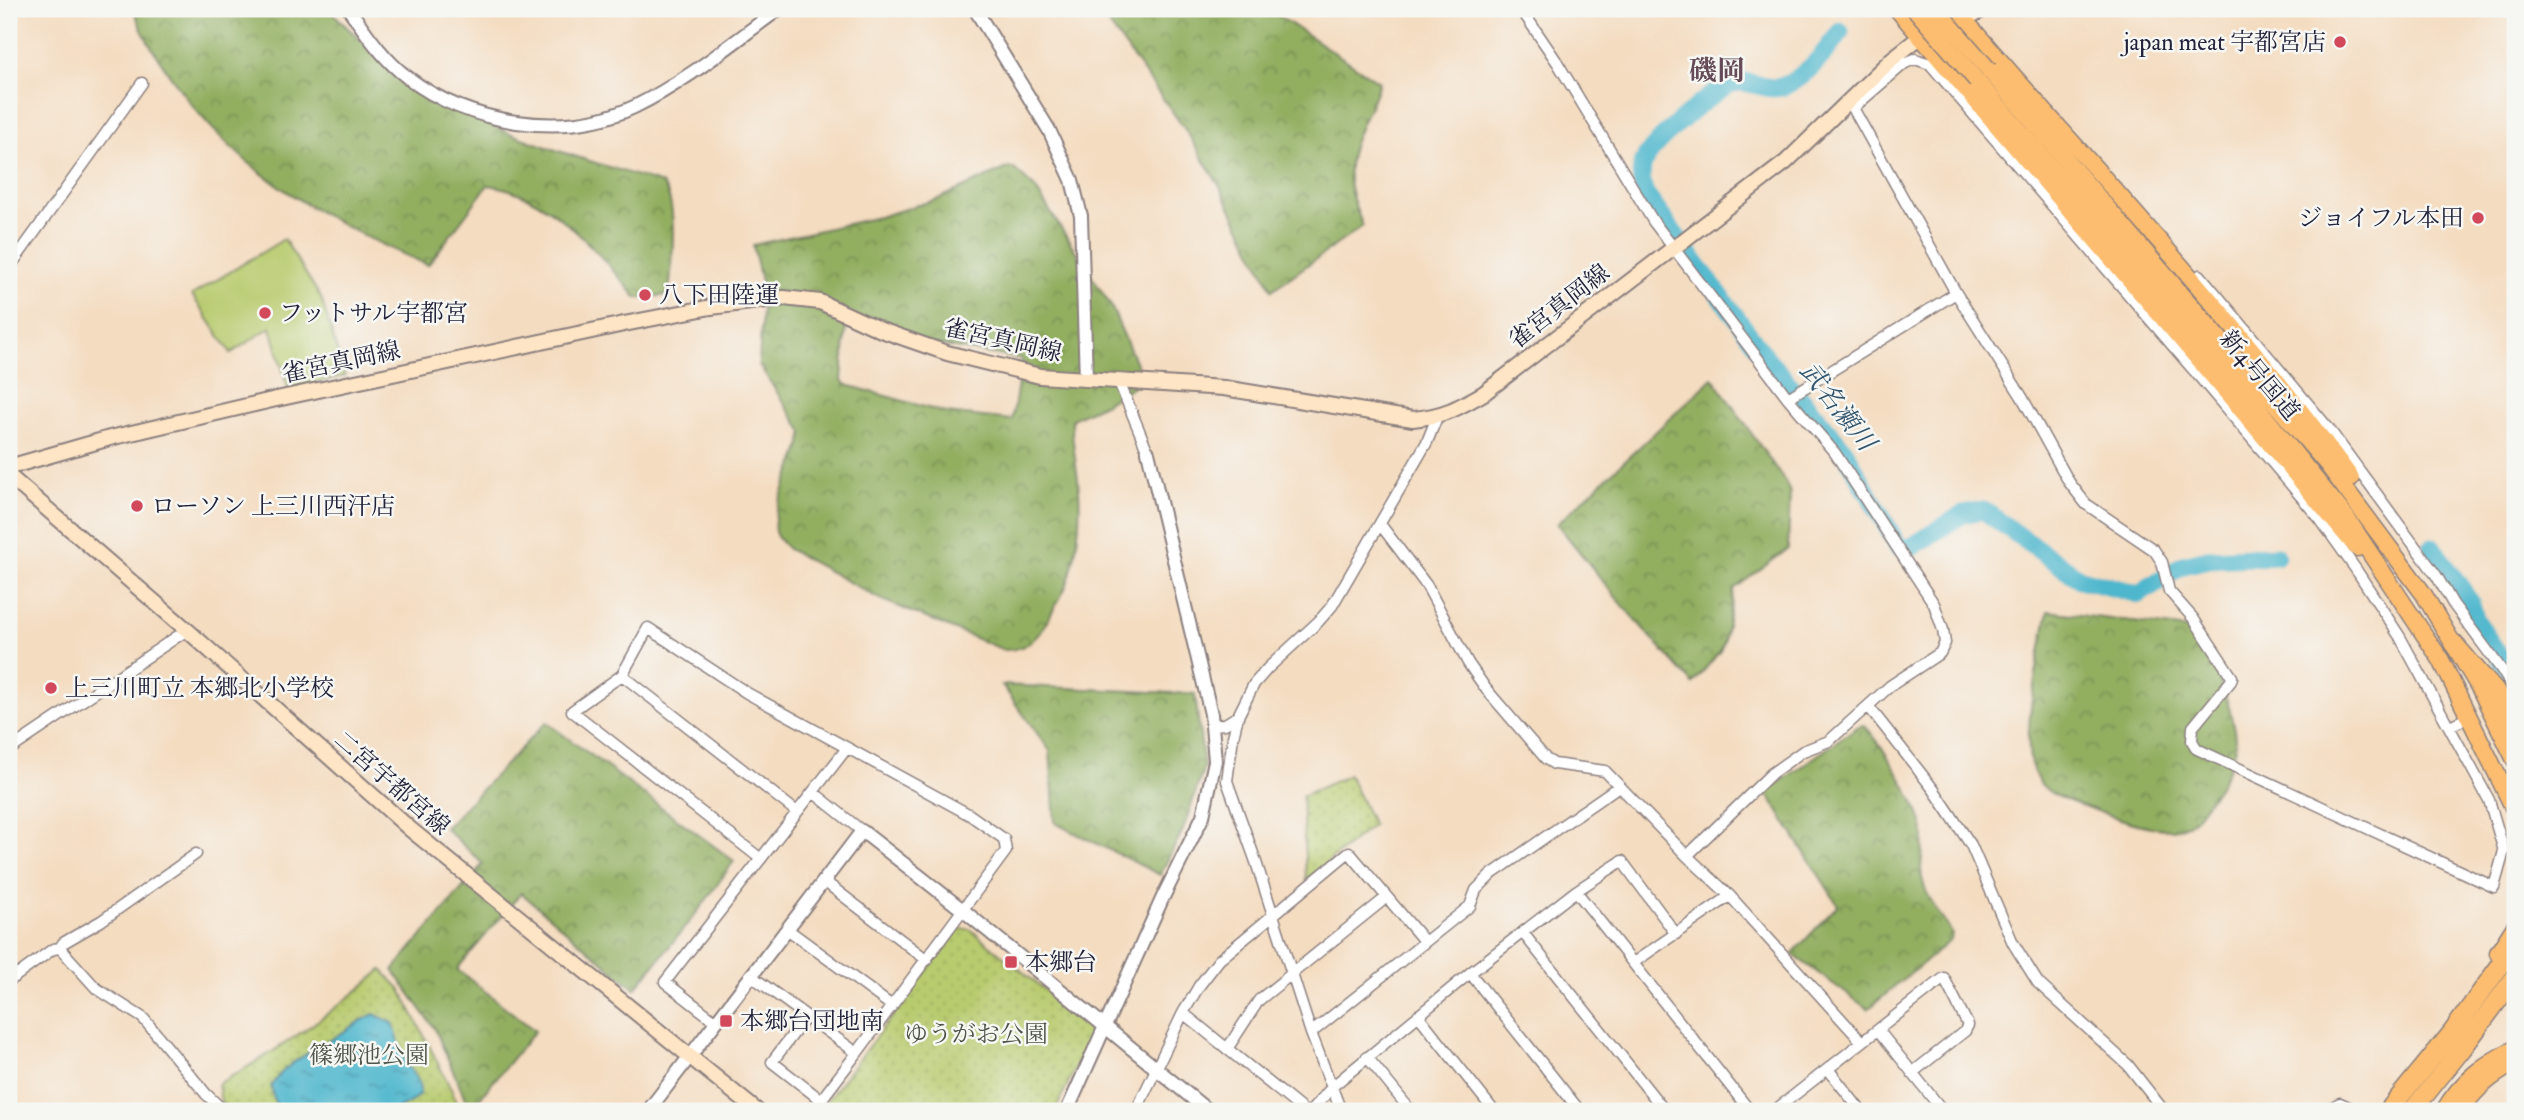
<svg xmlns="http://www.w3.org/2000/svg" width="2524" height="1120" font-family="'IM FELL Double Pica','Noto Serif JP',serif">
<style>
.green{fill:url(#green-dots);stroke:#6d7654;stroke-width:2}
.forest{fill:url(#forest-crowns);stroke:#5a684e;stroke-width:2;fill-rule:evenodd}
.pitch{fill:#b8cb6e;stroke:#6d7654;stroke-width:2}
.water{fill:url(#water-ripples);stroke:#386c84;stroke-width:2}
.lines{fill:none;stroke-linecap:round;stroke-linejoin:round}
.river{stroke:#4fb7cd;stroke-width:19}
.minor-casing{stroke:#8b7f7e;stroke-width:13}
.tertiary-casing{stroke:#8b7f7e;stroke-width:16}
.secondary-casing{stroke:#8b7f7e;stroke-width:18}
.trunk-casing{stroke:#8b7f7e;stroke-width:19}
.motorway-casing{stroke:#8b7f7e;stroke-width:21}
.minor{stroke:#fff;stroke-width:10}
.tertiary{stroke:#fff;stroke-width:12}
.secondary{stroke:#fee5c5;stroke-width:14}
.trunk{stroke:#fcbd6f;stroke-width:16}
.motorway{stroke:#fcbd6f;stroke-width:18}
.trunk-bridge-casing{stroke:#8b7f7e;stroke-width:19;stroke-linecap:butt}
.trunk-bridge{stroke:#fcbd6f;stroke-width:16}
.poi-dot{fill:#d1495b;stroke:#f6f6f2;stroke-width:2.5}
.labels{text-anchor:middle;stroke-width:5;stroke-linejoin:round;paint-order:stroke}
.poi-label{font-size:24px;fill:#22223b;stroke:#f6f6f2;text-anchor:start}
.street-label{font-size:24px;fill:#22223b;stroke:#f6f6f2}
.park-label{font-size:24px;fill:#4f554a;stroke:#f6f6f2}
.water-label{font-size:26px;font-style:italic;fill:#32566e;stroke:#f6f6f2}
.quarter-label{font-size:28px;font-weight:bold;fill:#654c58;stroke:#f6f6f2}
</style>
<defs>
<pattern id="green-dots" width="8" height="8" patternUnits="userSpaceOnUse" patternTransform="scale(1.75)"><rect width="8" height="8" fill="#b8cb6e"/><path d="M2 2h.1M6 6h.1" fill="none" stroke="#9eae60" stroke-width="1.8" stroke-linecap="round"/></pattern>
<pattern id="forest-crowns" width="20" height="18" patternUnits="userSpaceOnUse" patternTransform="scale(1.75)"><rect width="20" height="18" fill="#92af61"/><path d="M2 6a3 3 0 1 1 6 0M12 15a3 3 0 1 1 6 0" fill="none" stroke="#778e51"/></pattern>
<pattern id="water-ripples" width="26" height="14" patternUnits="userSpaceOnUse" patternTransform="scale(1.75)"><rect width="26" height="14" fill="#4fb7cd"/><path d="M2 4q2-2 4 0t4 0M15 11q2-2 4 0t4 0" fill="none" stroke="#4194a8"/></pattern>
</defs>
<rect width="100%" height="100%" fill="#f6f6f2"/>
<filter id="ink" filterUnits="userSpaceOnUse"><feTurbulence type="fractalNoise" baseFrequency=".0143" numOctaves="2"/><feDisplacementMap in="SourceGraphic" scale="14" xChannelSelector="R" yChannelSelector="G"/><feConvolveMatrix kernelMatrix="1 2 1 2 8 2 1 2 1" color-interpolation-filters="sRGB"/></filter>
<filter id="wash" filterUnits="userSpaceOnUse"><feTurbulence type="fractalNoise" baseFrequency=".00686" numOctaves="4" result="noise"/><feDisplacementMap in="SourceGraphic" scale="28" xChannelSelector="R" yChannelSelector="G"/><feGaussianBlur stdDeviation="1.57" result="paint"/><feColorMatrix in="noise" values="0 0 0 0 0 0 0 0 0 0 0 0 0 0 0 0 0 1.4 0 .05"/><feComposite in="paint" operator="in"/></filter>
<g filter="url(#wash)">
<rect width="100%" height="100%" fill="#f4dcc0"/>
<!-- green -->
<path class="green" d="M1349,775L1373,825L1306,880L1302,796Z
M959,929H970L1088,1025L1090,1037L1055,1111H819Z
M382,970L400,988L453,1093L458,1111H231L221,1102L218,1084C278,1051 330,1015 382,970Z"/>
<!-- forest -->
<path class="forest" d="M137,9H329C379,62 442,104 509,133C558,153 612,167 662,184C680,203 671,270 669,295L637,298C598,253 551,193 488,185L428,265C325,221 236,173 172,78C157,56 143,37 135,12Z
M1098,9H1268L1379,82C1376,94 1370,106 1365,117C1344,163 1343,180 1363,226L1272,290L1220,187L1187,132Z
M1013,168L1035,188L1111,306L1141,375L1140,382L1104,404L1072,419C1071,443 1077,465 1079,489C1081,517 1078,547 1070,575C1067,588 1058,601 1051,614C1041,634 1029,651 1004,650L880,599L788,549C783,544 777,539 775,532C770,505 801,461 803,432L759,365L763,291L753,245L879,217L938,199L1005,169ZM846,326L925,343L1022,359L1012,420L946,413L847,385L842,380Z
M1713,378L1786,483L1790,493L1788,549L1734,589L1724,642L1720,651L1693,684L1623,606L1557,524Z
M2048,611L2188,629C2211,645 2238,720 2235,749C2233,768 2217,790 2205,805C2198,814 2191,826 2178,828C2153,833 2109,815 2086,807C2059,797 2039,794 2031,764C2022,728 2041,650 2048,611Z
M1002,685L1195,694L1204,767L1183,830L1160,875L1055,823L1050,751Z
M546,722L734,861L702,906L635,989L521,893L457,969L535,1031L470,1110L435,1029L393,970L483,864L445,828Z
M1864,725C1882,744 1914,797 1922,822C1927,838 1921,854 1921,870C1922,893 1940,915 1952,933L1951,940L1868,1009L1792,954L1838,905L1766,792L1857,727Z"/>
<!-- pitch -->
<path class="pitch" d="M284,239L321,298L345,376L288,389L271,327L231,353L192,295Z"/>
<!-- water -->
<path class="water" d="M374,1014L393,1023L405,1061L419,1082L420,1094L409,1103L394,1111H280L274,1100L271,1086C285,1064 305,1055 327,1042C343,1033 357,1022 374,1014Z"/>
<g class="lines">
<!-- river -->
<path class="river" d="M1840,32C1826,52 1808,75 1786,85C1768,94 1752,78 1733,83C1714,89 1652,143 1644,161C1639,171 1642,183 1644,193L1764,355L1844,450L1898,546L1910,548L1963,514L1983,510L2080,579L2139,594L2183,565L2208,559L2276,556
M2432,547L2470,601L2475,619L2515,680"/>
</g>
</g>
<g filter="url(#ink)">
<g class="lines">
<!-- minor casing -->
<g class="minor-casing">
<path id="minor" d="M1521,9L1557,62L1653,221L1788,398L1835,453L1934,604L1943,630L1945,643L1940,653L1890,686L1829,741L1803,751L1772,773L1687,856
M1848,100L1853,108L1956,293L2022,397L2069,482L2086,504L2154,550L2162,562L2169,591L2193,618L2232,677L2231,681L2193,727L2192,741L2197,749L2494,887L2504,851L2489,800L2400,637L2357,571L2320,519L2209,388L1930,64L1915,59L1905,63L1853,108
M9,268L142,83
M2200,275L2329,429L2436,575L2453,604L2504,673L2515,693
M1119,382L1148,452
M1788,398L1956,293
M1380,524L1427,586L1468,663L1486,689L1546,759L1554,764L1605,771L1687,856L1730,896L1862,1042
M622,675L797,812
M1869,707L1934,790L1971,845L2013,943L2038,983L2128,1065L2164,1111
M1212,725L1225,724L1238,716
M2449,726L2470,717
M9,750L187,630
M813,792L862,831
M824,881L927,960
M1576,891L1622,861L1676,934
M787,929L892,1006
M1523,933L1665,1111
M60,948L96,988L143,1018L206,1094L224,1111
M1633,963L1730,896
M1470,973L1580,1111
M750,975L857,1053L1006,851L1004,839L970,815L747,693L648,628L622,675L572,711L761,859
M9,981L53,949L60,948L63,943L101,921L196,854
M1183,1013L1304,1111
M1418,1015L1494,1111
M806,1017L772,1062L821,1100L857,1053
M715,1021L665,982L847,748
M1878,1030L1943,1111
M1311,1033L1470,906L1476,890L1492,874L1619,786
M1227,1049L1259,1000L1387,897
M1367,1057L1411,1111
M1828,1069L1861,1111
M1136,1111L1183,1013L1199,986L1219,960L1349,852L1424,941
M1311,1111L1333,1086L1470,973L1576,891L1750,1111
M1341,1111L1311,1033L1255,859L1227,781L1233,737L1238,716L1254,684L1268,668L1318,622L1332,606L1427,442L1437,417
M1774,1111L1944,978L1968,1025L1965,1031L1912,1073
M2325,1111L2340,1103L2355,1110"/>
</g>
<!-- tertiary casing -->
<g class="tertiary-casing">
<path id="tertiary" d="M349,9C366,33 383,59 407,77C468,124 563,140 634,107C686,82 732,43 779,9
M975,9L1049,130L1072,180L1081,216L1086,380
M648,1111L862,831L964,911L1208,1111
M1067,1111L1163,897L1203,816L1215,761L1211,714L1148,452"/>
</g>
<!-- secondary casing -->
<g class="secondary-casing">
<path id="secondary" d="M1955,24L1984,9
M9,467L110,438L272,400L624,324L711,307L784,298L820,302L881,330L947,353L1040,376L1224,388L1413,419C1444,416 1458,408 1484,393L1786,162L1892,59L1929,30
M9,476L187,630L410,829L757,1111"/>
</g>
<!-- trunk casing -->
<g class="trunk-casing">
<path id="trunk" d="M1897,9L2234,401L2357,548
M1955,9C2088,164 2231,312 2351,478
M1989,70L2327,464L2423,593L2480,689L2515,760
M1977,81L2244,391L2346,517L2441,660L2515,811"/>
</g>
<!-- motorway casing -->
<g class="motorway-casing">
<path id="motorway" d="M2453,643L2499,696L2515,725
M2499,953L2515,928
M2388,1111L2451,1034L2515,945
M2412,1111L2462,1049L2515,977
M2445,1111C2462,1082 2485,1064 2515,1050
M2460,1111C2471,1092 2487,1078 2506,1067"/>
</g>
<!-- minor -->
<use href="#minor" class="minor"/>
<!-- tertiary -->
<use href="#tertiary" class="tertiary"/>
<!-- secondary -->
<use href="#secondary" class="secondary"/>
<!-- trunk -->
<use href="#trunk" class="trunk"/>
<!-- motorway -->
<use href="#motorway" class="motorway"/>
<!-- trunk-bridge casing -->
<g class="trunk-bridge-casing">
<path id="trunk-bridge" d="M1915,9L1977,81
M1936,9L1989,70"/>
</g>
<!-- trunk-bridge -->
<use href="#trunk-bridge" class="trunk-bridge"/>
</g>
</g>
<!-- markers -->
<g class="poi-dot">
<circle cx="2340" cy="42" r="7"/>
<circle cx="2478" cy="218" r="7"/>
<circle cx="645" cy="295" r="7"/>
<circle cx="265" cy="313" r="7"/>
<circle cx="137" cy="506" r="7"/>
<circle cx="51" cy="688" r="7"/>
<rect x="1004" y="955" width="14" height="14" rx="3.5"/>
<rect x="719" y="1014" width="14" height="14" rx="3.5"/>
</g>
<g class="labels">
<!-- poi labels -->
<g class="poi-label">
<text x="2326" y="50" text-anchor="end">japan meat 宇都宮店</text>
<text x="2464" y="226" text-anchor="end">ジョイフル本田</text>
<text x="659" y="303">八下田陸運</text>
<text x="279" y="321">フットサル宇都宮</text>
<text x="151" y="514">ローソン 上三川西汗店</text>
<text x="65" y="696">上三川町立 本郷北小学校</text>
<text x="1025" y="970">本郷台</text>
<text x="740" y="1029">本郷台団地南</text>
</g>
<!-- street labels -->
<g class="street-label">
<text transform="translate(1559 306) rotate(-38)" y="8">雀宮真岡線</text>
<text transform="translate(1003 340) rotate(13)" y="8">雀宮真岡線</text>
<text transform="translate(341 362) rotate(-12)" y="8">雀宮真岡線</text>
<text transform="translate(2260 375) rotate(50)" y="8">新4号国道</text>
<text transform="translate(392 783) rotate(41)" y="8">二宮宇都宮線</text>
</g>
<!-- park labels -->
<g class="park-label">
<text x="976" y="1042">ゆうがお公園</text>
<text x="369" y="1063">篠郷池公園</text>
</g>
<!-- water labels -->
<g class="water-label">
<text transform="translate(1838 406) rotate(52)" y="9">武名瀬川</text>
</g>
<!-- quarter labels -->
<g class="quarter-label">
<text x="1717" y="80">磯岡</text>
</g>
</g>
<!-- margin -->
<rect width="2524" height="1120" fill="none" stroke="#f6f6f2" stroke-width="35"/>
</svg>
